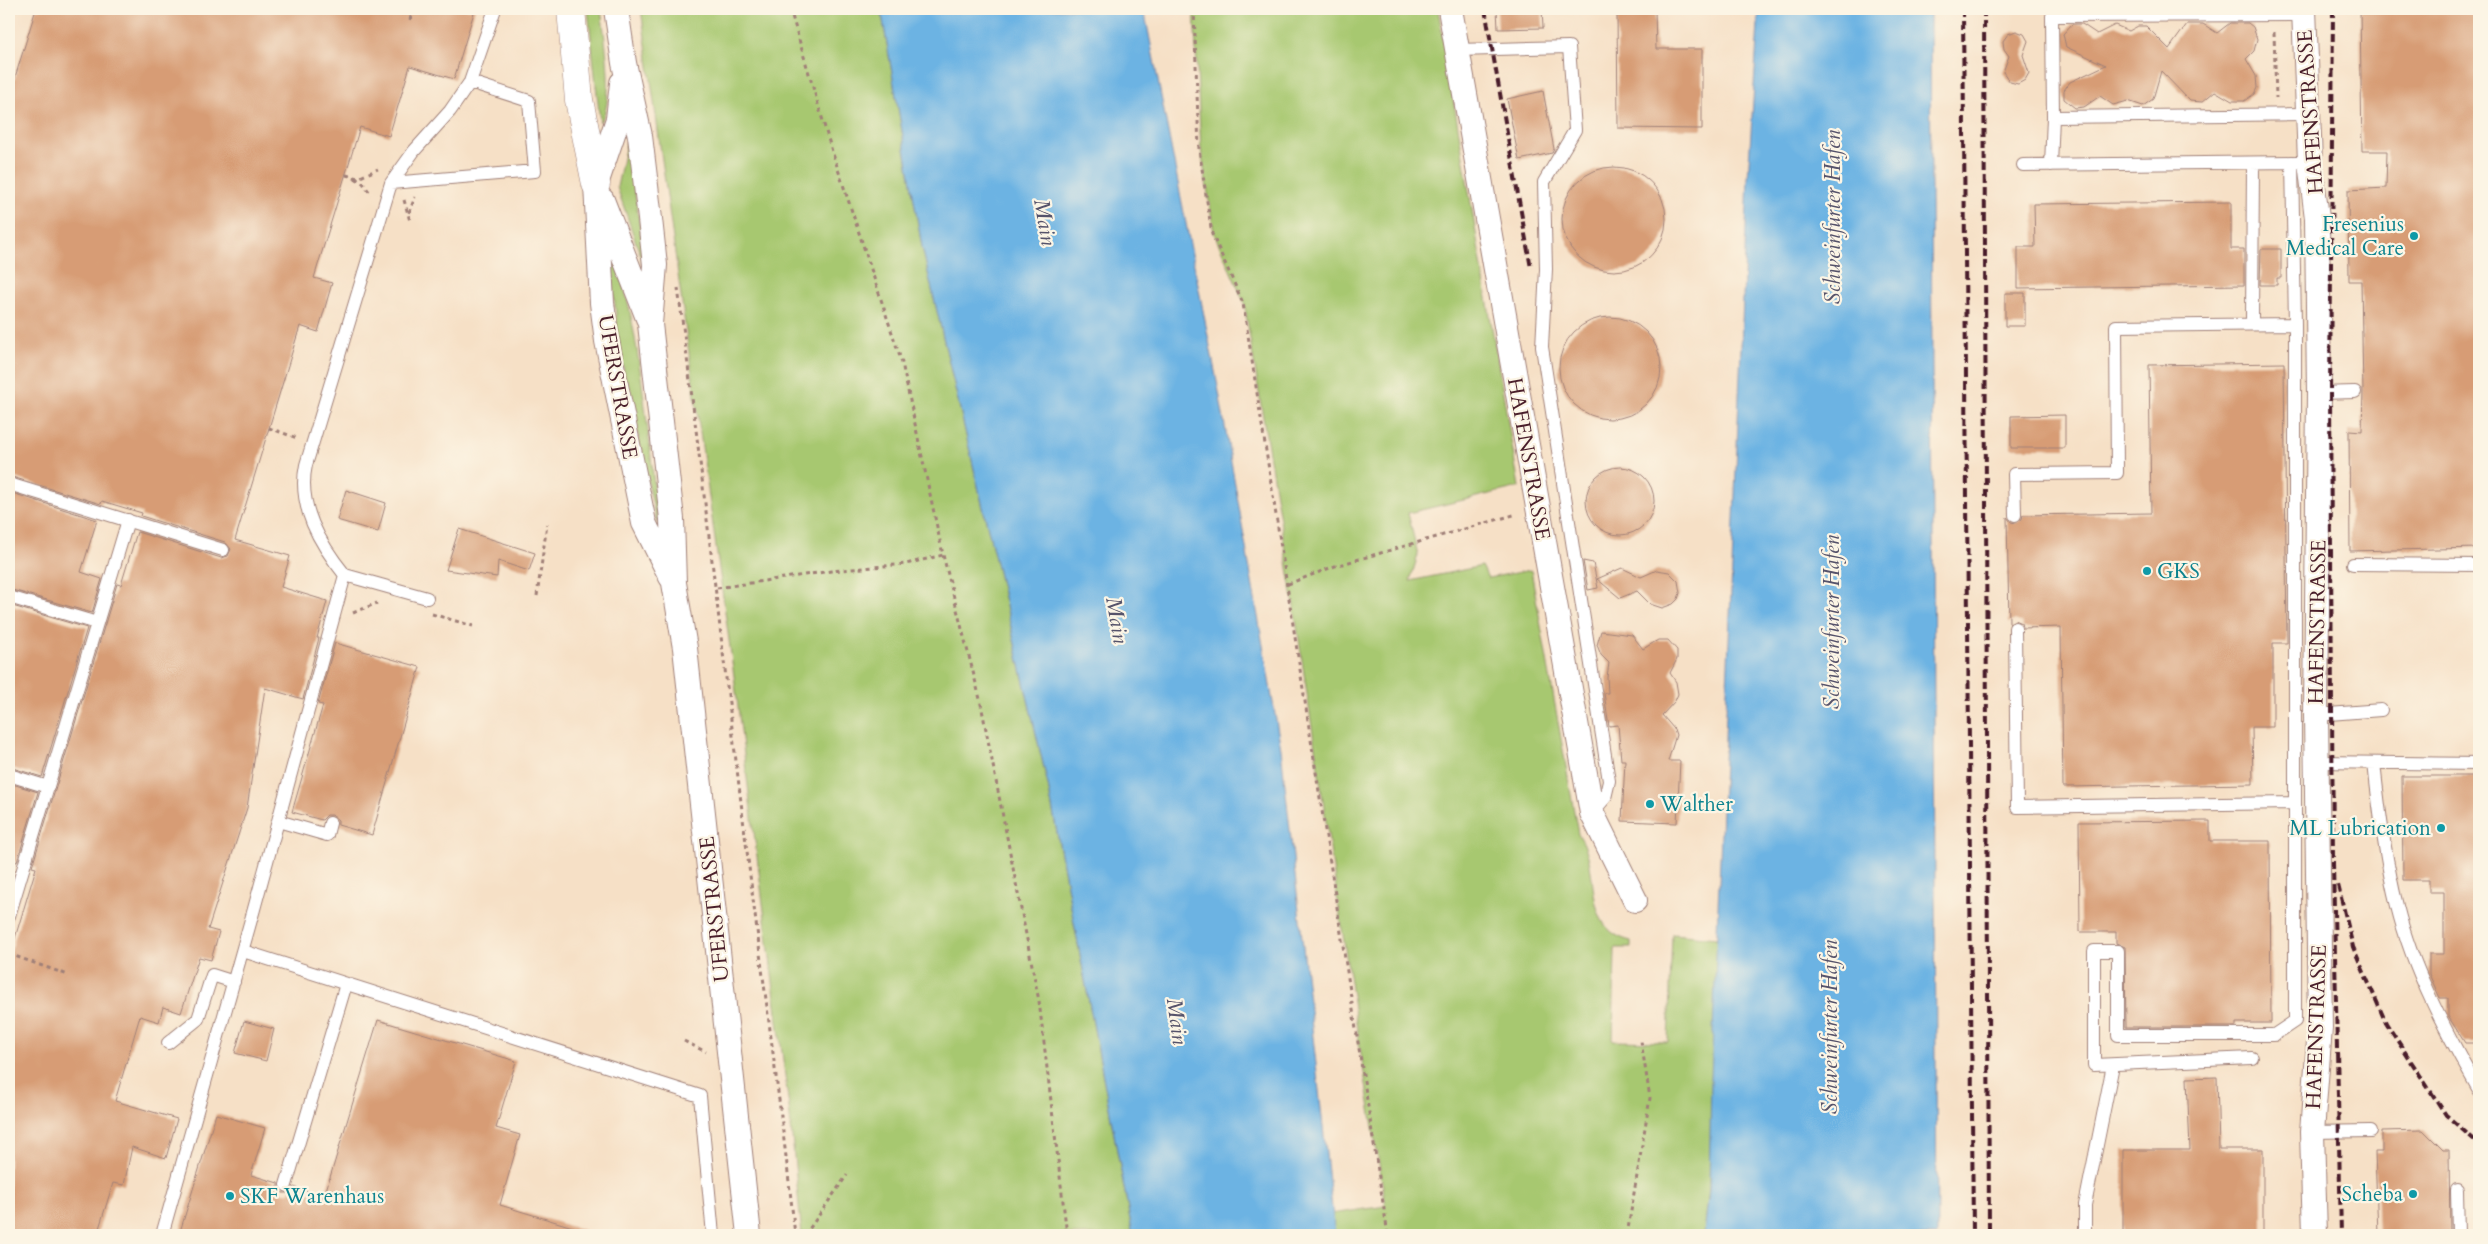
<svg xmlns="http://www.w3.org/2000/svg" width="2488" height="1244" font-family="Cardo,serif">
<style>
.green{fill:#a7c870;stroke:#78744e}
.water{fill:#6cb3e3;stroke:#5b6987}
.building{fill:#d79c75}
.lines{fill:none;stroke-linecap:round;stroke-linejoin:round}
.service-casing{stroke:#a08078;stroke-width:14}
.minor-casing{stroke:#a08078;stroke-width:26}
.primary-casing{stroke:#a08078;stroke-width:29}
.path{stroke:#a08078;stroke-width:3;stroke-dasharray:4 4;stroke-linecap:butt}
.service{stroke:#fff;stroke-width:12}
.minor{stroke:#fff;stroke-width:24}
.primary{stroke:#fff;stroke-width:28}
.rail{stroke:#4a1f2b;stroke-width:4;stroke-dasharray:8 4;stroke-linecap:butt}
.culture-dot{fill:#0f9aa8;stroke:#fcf5e5;stroke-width:2}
.labels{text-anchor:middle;stroke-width:4.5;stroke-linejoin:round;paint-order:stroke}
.street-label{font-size:21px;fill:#4a1f2b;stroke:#fcf5e5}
.culture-label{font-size:21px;fill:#0d838f;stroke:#fcf5e5;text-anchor:end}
.water-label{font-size:22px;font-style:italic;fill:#56536b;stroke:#fcf5e5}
</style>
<rect width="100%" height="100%" fill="#fcf5e5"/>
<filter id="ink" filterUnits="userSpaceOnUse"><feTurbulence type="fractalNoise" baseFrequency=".02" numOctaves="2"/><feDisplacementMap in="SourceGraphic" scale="10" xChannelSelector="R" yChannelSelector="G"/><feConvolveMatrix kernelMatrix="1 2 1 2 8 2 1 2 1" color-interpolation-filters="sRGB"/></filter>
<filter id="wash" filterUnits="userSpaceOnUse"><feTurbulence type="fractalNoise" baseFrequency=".0096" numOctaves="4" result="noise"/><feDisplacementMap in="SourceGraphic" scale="20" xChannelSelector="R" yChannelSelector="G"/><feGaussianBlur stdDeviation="1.12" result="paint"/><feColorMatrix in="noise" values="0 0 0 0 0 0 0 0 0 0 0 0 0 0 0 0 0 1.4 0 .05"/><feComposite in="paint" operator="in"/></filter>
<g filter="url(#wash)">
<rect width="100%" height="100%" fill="#f6e0c6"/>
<!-- green -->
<path class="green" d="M588,9H601C604,34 616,102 600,122Z
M641,9H881L922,247L1048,785L1133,1235H802L789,1107L734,676Z
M1194,9H1438L1519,487L1408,513L1418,555L1410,581L1482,566L1488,578L1531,570L1578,834C1603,867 1579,929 1631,941V948H1615L1613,1041L1668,1042L1672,934L1717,938L1709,1189L1704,1235H1335L1331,1214L1386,1206L1359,1042L1290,580L1244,302L1214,233L1201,149Z
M627,139L645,263L644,266L617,187Z
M613,263C636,286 652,475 658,518L657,524L620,352L612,278Z"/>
<!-- water -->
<path class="water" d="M881,9H1144L1219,392L1281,749L1335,1235H1133L1048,785L922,247Z
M1759,9H1930L1937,1235H1704L1709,1189L1711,1078L1748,178Z"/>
<g id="blocks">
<!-- building -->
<path class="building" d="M36,9H475L454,79L410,66L389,136L360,127L314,278L332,283L318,332L300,326L235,540L290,556L281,587L327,601L317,638H319L303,699L265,688L247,808L208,929L219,932L211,960L199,957L181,1013L163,1007L159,1022L140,1016L115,1101L177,1119L166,1158L132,1147L124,1185L113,1183L97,1235H9V958L36,868L32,867L117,584L121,585L137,532L221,558L228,556L231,549L225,542L141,516L142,513L102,501L101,504L9,476V97Z
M1497,9H1542L1543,28L1498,29Z
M1617,9H1655L1656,49H1702V129L1618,128Z
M2360,9H2479V548L2350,551L2349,430L2362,431L2363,392L2361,281H2349L2348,190L2386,188L2387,151H2362Z
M2230,23H2248L2253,27L2257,39L2254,51L2246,59L2256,76L2257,88L2254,94L2244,101H2232L2215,91L2202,102L2190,101L2161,71L2153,99L2143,106L2128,101L2113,105L2100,96L2084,107L2075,108L2064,99V90L2070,82L2106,65L2066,47L2063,34L2072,24H2082L2097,34L2115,25L2129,31L2138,26H2146L2169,49L2187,24H2203L2217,33Z
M2016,31L2024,34L2028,41L2023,55L2029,73L2025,80L2018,84L2010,82L2003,72L2009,56L2004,49L2003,41L2008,34Z
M1543,91L1554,149L1552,153L1519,160L1507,99Z
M1562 219a52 52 0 1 1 104 0a52 52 0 1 1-104 0Z
M2231,202V249H2244V285L2018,288V247H2035L2034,204Z
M2261,249H2281V278H2277V285H2260Z
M2005,293H2025V326H2005Z
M1559 368a51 51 0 1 1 102 0a51 51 0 1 1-102 0Z
M2284,363L2287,643H2273V727H2252L2253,784L2063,787L2061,627L2023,628L2022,623L2015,620L2009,623L2007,517L2011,522L2016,523L2022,519L2023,515L2151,513L2149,365Z
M2065,415V448H2011V416Z
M1586 501a34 34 0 1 1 68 0a34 34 0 1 1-68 0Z
M346,490L386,503L378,532L337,520Z
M9,492L97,520L81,572L102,579L92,613L9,589Z
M459,529L535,553L529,571L498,561L497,577L446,570Z
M1583,561L1593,563L1598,588L1588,590Z
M1622,568L1641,577L1657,570L1669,572L1678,581L1680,593L1678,599L1673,604L1662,608L1650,604L1637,591L1620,598L1597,579Z
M9,605L87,628L42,777L9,767Z
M1601,631L1632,635L1643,649L1658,640H1668L1677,650V659L1670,673L1676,682L1678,694L1675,701L1662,715L1674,729L1676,735L1668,761H1680L1677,823L1622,821L1625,760H1621L1618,725L1609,726L1604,693H1608L1607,677L1609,663L1601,655L1597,645Z
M335,643L420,667L372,835L338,825V820L332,815H327L322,820L292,812L323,705L318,704Z
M2402,776H2479V1043H2465L2448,1016V998H2440L2429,974V954H2444V892H2429V880H2403Z
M9,783L38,792L17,862L9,860Z
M2210,821V841H2270L2271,1023H2236V1027H2126L2125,947L2116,943V932H2080L2079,822Z
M378,1020L516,1061L496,1128L520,1135L500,1205L586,1231L585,1235H179L216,1114L265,1128L251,1175L278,1183V1187L283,1193H288L294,1187L324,1197Z
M244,1021L274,1029L266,1061L235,1053Z
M2217,1077L2219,1149H2263V1235H2123V1150H2190L2187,1078Z
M2423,1130L2443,1150H2449L2450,1235H2378L2375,1152H2382V1131Z"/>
</g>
</g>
<g filter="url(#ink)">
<use href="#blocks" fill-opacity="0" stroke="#a08078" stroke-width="1"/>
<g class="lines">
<!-- service casing -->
<g class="service-casing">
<path id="service" d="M2304,15L2052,16L2053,117L2308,114
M1457,50L1569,47L1575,130L1544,182L1546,269L1542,347L1609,781L1605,798L1592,813
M2023,165L2298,162
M2051,165L2053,117
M391,183L535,171L529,101L470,82
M2252,324L2253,163
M2319,393L2355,392
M9,484L223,550
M2015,515L2014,474L2117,473L2116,326L2295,324
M2353,564L2479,565
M345,575C320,544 297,506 306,465L391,183L414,151L450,111L470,82L495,9
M9,597L97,623
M2015,628L2017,807L2295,803
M2316,715L2381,710
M2317,762L2479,764
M2374,763C2379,811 2385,858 2397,906C2413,971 2446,1032 2479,1090
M9,775L48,787
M278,821L327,835L330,823
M9,916L128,520
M243,951L700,1096L713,1235
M168,1043L198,1019L212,975L234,982
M2252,1058L2094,1065V951H2118V1035H2274L2295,1021V324L2292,162
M2312,1132L2371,1131
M286,1185L346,984
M2457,1190L2458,1235
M162,1235L254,909L345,575L427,598
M2085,1235V1205L2113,1065"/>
</g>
<!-- minor casing -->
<g class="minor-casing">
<path id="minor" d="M616,9L624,63L640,136L650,219L655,265L650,324L672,519L674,583L685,648L749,1235
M1450,9L1592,813L1635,900
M2304,9L2310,162L2317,218L2319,393L2316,715L2320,1028L2312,1132L2315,1235
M622,83L618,119L596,184L602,303L607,341L644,523L671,577
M602,200L648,318"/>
</g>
<!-- primary casing -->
<g class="primary-casing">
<path id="primary" d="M571,9L579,100L596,184"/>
</g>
<!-- path -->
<path class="path" d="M790,9L830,145L902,363L943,555L980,699L1039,1001L1067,1235
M1194,9L1199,149L1212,234L1243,303L1388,1235
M410,20L413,9
M2274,32L2276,98
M346,175L358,178L378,169
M355,178L363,183L370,193
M404,200L410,221
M409,213L415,197
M678,288C705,494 728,701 754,907C768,1016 783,1125 795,1235
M269,428L297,438
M1288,584L1335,566L1517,514
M717,588L831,571L906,564L943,555
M537,596L547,524
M353,613L377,603
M432,614L473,626
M9,954L68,975
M684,1041L706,1052
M805,1235L847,1175
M1627,1235L1650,1098L1641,1041"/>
<!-- service -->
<use href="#service" class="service"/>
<!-- minor -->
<use href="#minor" class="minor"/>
<!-- primary -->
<use href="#primary" class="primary"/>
<!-- rail -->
<path class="rail" d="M1485,9L1531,268
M1963,9L1973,1235
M1984,9L1989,1235
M2333,9L2330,393L2333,863L2341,1235
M2338,885L2353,947L2386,1023L2446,1115L2479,1144"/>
</g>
</g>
<!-- markers -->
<g class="culture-dot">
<circle cx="2414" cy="236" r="5"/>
<circle cx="2147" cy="571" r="5"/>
<circle cx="1650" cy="804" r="5"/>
<circle cx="2441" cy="828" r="5"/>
<circle cx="2413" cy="1194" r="5"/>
<circle cx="230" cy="1196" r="5"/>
</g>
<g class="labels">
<!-- street labels -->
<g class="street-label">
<text transform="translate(2310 112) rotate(-94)" y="7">HAFENSTRASSE</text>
<text transform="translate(618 387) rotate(80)" y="7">UFERSTRASSE</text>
<text transform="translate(1529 459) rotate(80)" y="7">HAFENSTRASSE</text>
<text transform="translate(2317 622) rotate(-89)" y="7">HAFENSTRASSE</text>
<text transform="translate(714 909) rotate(-96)" y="7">UFERSTRASSE</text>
<text transform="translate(2316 1027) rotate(-88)" y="7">HAFENSTRASSE</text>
</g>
<!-- culture labels -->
<g class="culture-label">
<text x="2404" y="231">Fresenius<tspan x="2404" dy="24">Medical Care</tspan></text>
<text x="2157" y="578" text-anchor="start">GKS</text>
<text x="1660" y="811" text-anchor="start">Walther</text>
<text x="2431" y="835">ML Lubrication</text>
<text x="2403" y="1201">Scheba</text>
<text x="240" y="1203" text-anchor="start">SKF Warenhaus</text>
</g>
<!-- water labels -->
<g class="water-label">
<text transform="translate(1832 217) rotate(-90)" y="8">Schweinfurter Hafen</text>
<text transform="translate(1046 222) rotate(80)" y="8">Main</text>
<text transform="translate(1118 620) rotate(80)" y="8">Main</text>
<text transform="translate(1831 622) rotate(-90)" y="8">Schweinfurter Hafen</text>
<text transform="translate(1178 1021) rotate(82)" y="8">Main</text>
<text transform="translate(1829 1027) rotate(-90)" y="8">Schweinfurter Hafen</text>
</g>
</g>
<!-- margin -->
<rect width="2488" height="1244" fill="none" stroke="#fcf5e5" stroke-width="30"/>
</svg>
